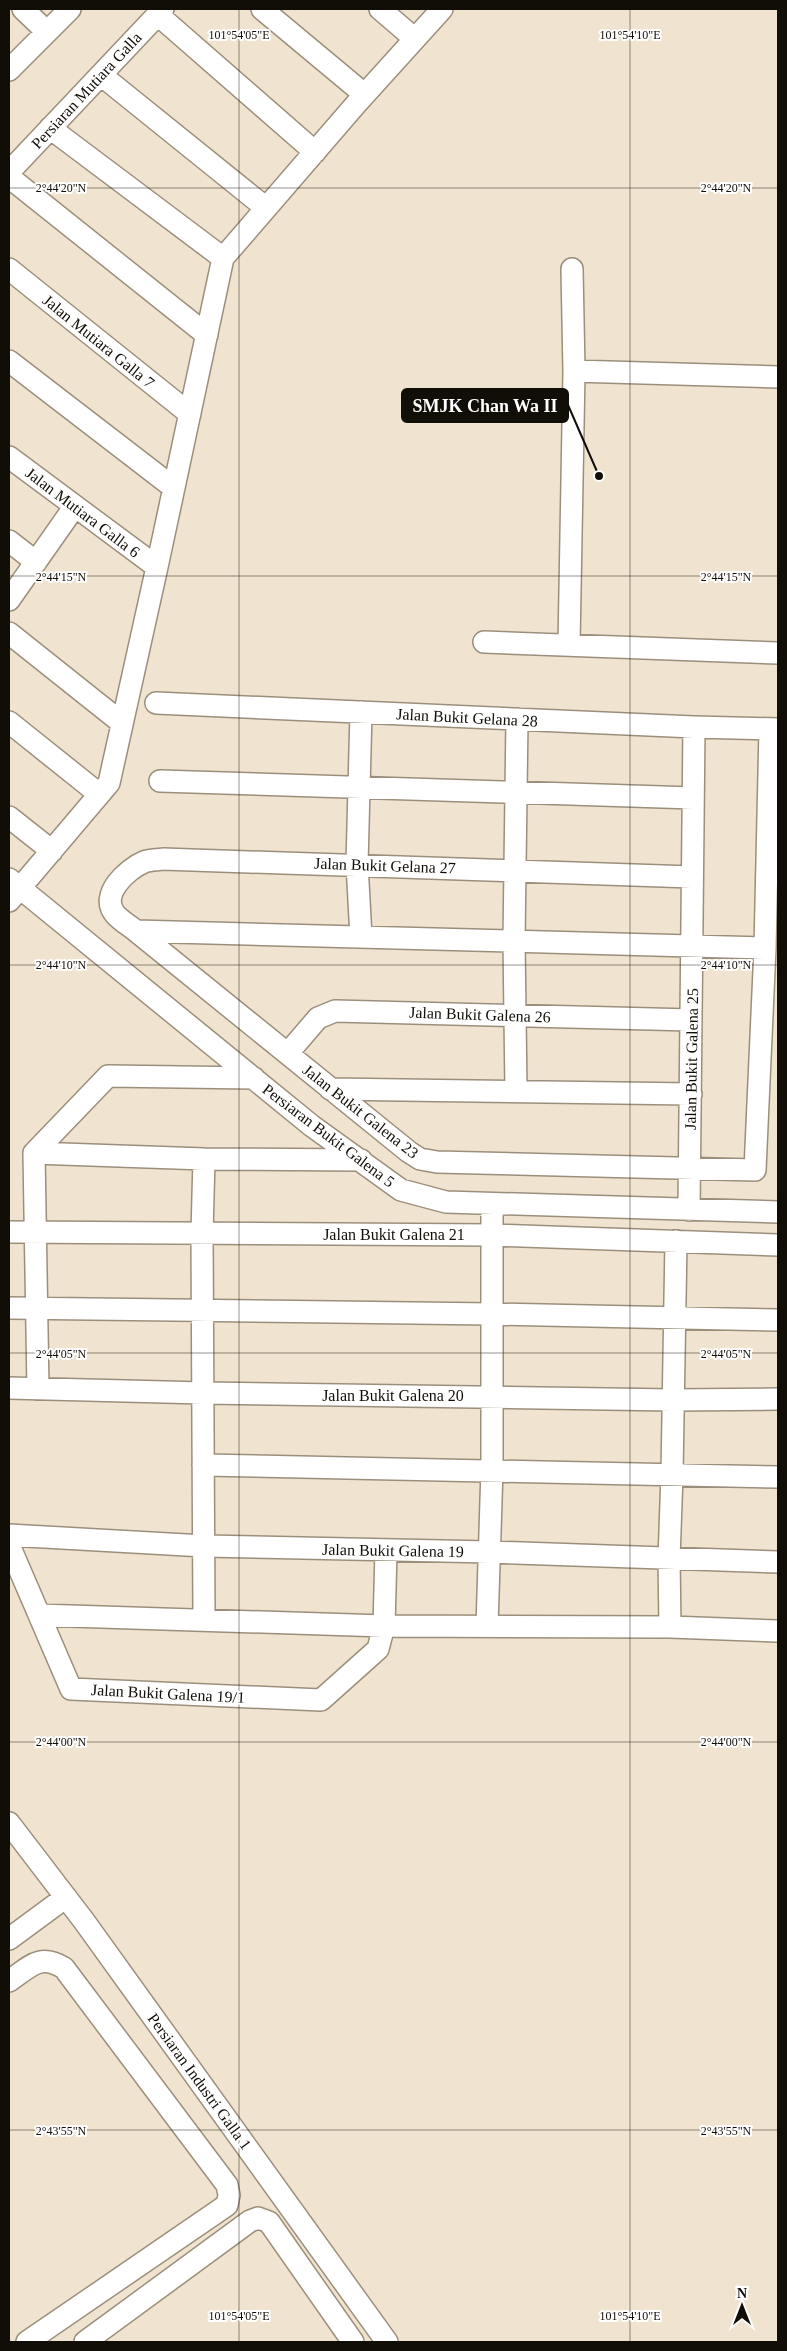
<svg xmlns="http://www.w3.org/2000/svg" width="787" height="2351" font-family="'Times New Roman',serif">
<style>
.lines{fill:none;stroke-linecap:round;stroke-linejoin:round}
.minor-casing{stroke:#9b8f7c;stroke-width:24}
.minor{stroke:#fff;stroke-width:21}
.ticks{fill:none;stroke:#110d07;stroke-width:1;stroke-opacity:0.45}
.labels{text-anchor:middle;stroke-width:4;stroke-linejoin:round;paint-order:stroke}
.street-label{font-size:16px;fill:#110d07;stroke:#fff}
.ticks-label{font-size:12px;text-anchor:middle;fill:#110d07;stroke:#fff;stroke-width:4;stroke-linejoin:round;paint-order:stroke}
.leader{fill:none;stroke:#110d07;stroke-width:2}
.callout-dot{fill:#110d07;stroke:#fff;stroke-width:2}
.callout{fill:#110d07;stroke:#110d07;stroke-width:2}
.callout-label{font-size:18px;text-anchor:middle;font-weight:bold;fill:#fff}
</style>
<rect width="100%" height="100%" fill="#f0e3cf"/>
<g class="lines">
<!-- minor casing -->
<g class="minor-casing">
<path id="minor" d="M23,9L47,32
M262,9L364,94
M380,9L415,39
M157,14L315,152
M9,70L70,9
M101,75L266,208
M50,128L223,258
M9,172L163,9
M9,177L207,335
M9,269L190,414
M9,361L174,488
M574,371L778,377
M9,457L157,567
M9,541L36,562
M9,600L75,506
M9,633L122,723
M484,642L778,653
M569,645L574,371L572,269
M156,703L694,727L778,729
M361,712L357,864L361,937
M9,722L99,794
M160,781L693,798
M9,817L52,851
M692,877L163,859C157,860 149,860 144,862C127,869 99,895 115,914C121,921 130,926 136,931L409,1152L420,1159L437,1162L755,1170L765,948L770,729
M9,879L312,1126L401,1190L446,1202L778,1212
M9,901L109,783L157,567L223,258L357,103L442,9
M136,931L765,948
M288,1053L318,1018L335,1011L691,1020
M330,1089L691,1094
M516,1091L514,941L517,719
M34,1153L204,1159L361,1160
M204,1159L202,1233L204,1620
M689,1210L694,727
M9,1232L492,1235L778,1245
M9,1308L492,1314L778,1320
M9,1388L203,1393L673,1400L778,1399
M38,1389L34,1153L108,1076L254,1078
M203,1465L778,1477
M9,1535L204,1546L490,1552L778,1562
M9,1545L71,1689L321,1700L378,1649L384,1626L386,1551
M39,1615L384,1626L670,1627L778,1631
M487,1626L492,1469V1204
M670,1627L669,1559L672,1474L676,1241
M9,1823L84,1921L387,2342
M9,1939L66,1897
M9,1981C30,1967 39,1953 64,1968L227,2185L229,2195L227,2205L27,2342
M85,2342L250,2221L258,2218L269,2222L353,2342"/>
</g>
<!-- minor -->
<use href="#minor" class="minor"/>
</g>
<!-- ticks -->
<path class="ticks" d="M239,9V2342M630,9V2342M9,188H778M9,576H778M9,965H778M9,1353H778M9,1742H778M9,2130H778"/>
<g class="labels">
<!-- street labels -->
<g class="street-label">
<text transform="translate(86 90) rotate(-47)" y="6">Persiaran Mutiara Galla</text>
<text transform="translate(99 341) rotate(39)" y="6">Jalan Mutiara Galla 7</text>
<text transform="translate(83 512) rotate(37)" y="6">Jalan Mutiara Galla 6</text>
<text transform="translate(467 717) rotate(3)" y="6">Jalan Bukit Gelana 28</text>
<text transform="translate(385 865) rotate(2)" y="6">Jalan Bukit Gelana 27</text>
<text transform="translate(480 1014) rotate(2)" y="6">Jalan Bukit Galena 26</text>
<text transform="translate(691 1059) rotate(-89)" y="6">Jalan Bukit Galena 25</text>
<text transform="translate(361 1111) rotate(38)" y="6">Jalan Bukit Galena 23</text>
<text transform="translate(329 1135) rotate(37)" y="6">Persiaran Bukit Galena 5</text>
<text x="394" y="1240">Jalan Bukit Galena 21</text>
<text x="393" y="1401">Jalan Bukit Galena 20</text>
<text transform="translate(393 1550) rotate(1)" y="6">Jalan Bukit Galena 19</text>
<text transform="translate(168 1693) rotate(3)" y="6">Jalan Bukit Galena 19/1</text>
<text transform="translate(200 2081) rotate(54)" y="6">Persiaran Industri Galla 1</text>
</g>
</g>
<g class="ticks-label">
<text x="239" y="39">101°54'05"E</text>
<text x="630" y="39">101°54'10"E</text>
<text x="61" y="192">2°44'20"N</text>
<text x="726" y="192">2°44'20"N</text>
<text x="61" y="581">2°44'15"N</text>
<text x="726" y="581">2°44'15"N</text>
<text x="61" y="969">2°44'10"N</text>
<text x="726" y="969">2°44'10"N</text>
<text x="61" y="1358">2°44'05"N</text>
<text x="726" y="1358">2°44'05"N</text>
<text x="61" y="1746">2°44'00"N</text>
<text x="726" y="1746">2°44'00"N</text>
<text x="61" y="2135">2°43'55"N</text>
<text x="726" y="2135">2°43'55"N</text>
<text x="239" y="2320">101°54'05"E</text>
<text x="630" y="2320">101°54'10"E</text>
</g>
<!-- callouts -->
<path class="leader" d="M599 476L568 405"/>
<circle class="callout-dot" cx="599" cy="476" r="5"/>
<rect class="callout" x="402" y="389" width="166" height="33" rx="5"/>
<g class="callout-label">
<text x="485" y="412">SMJK Chan Wa II</text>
</g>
<!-- border -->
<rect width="787" height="2351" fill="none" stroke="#110d07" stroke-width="20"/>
<!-- north arrow -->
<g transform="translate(742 2306)" stroke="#ffffff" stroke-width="4" paint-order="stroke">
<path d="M0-4L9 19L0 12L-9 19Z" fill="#110d07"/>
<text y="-8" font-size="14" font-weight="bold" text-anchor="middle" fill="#110d07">N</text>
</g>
</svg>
